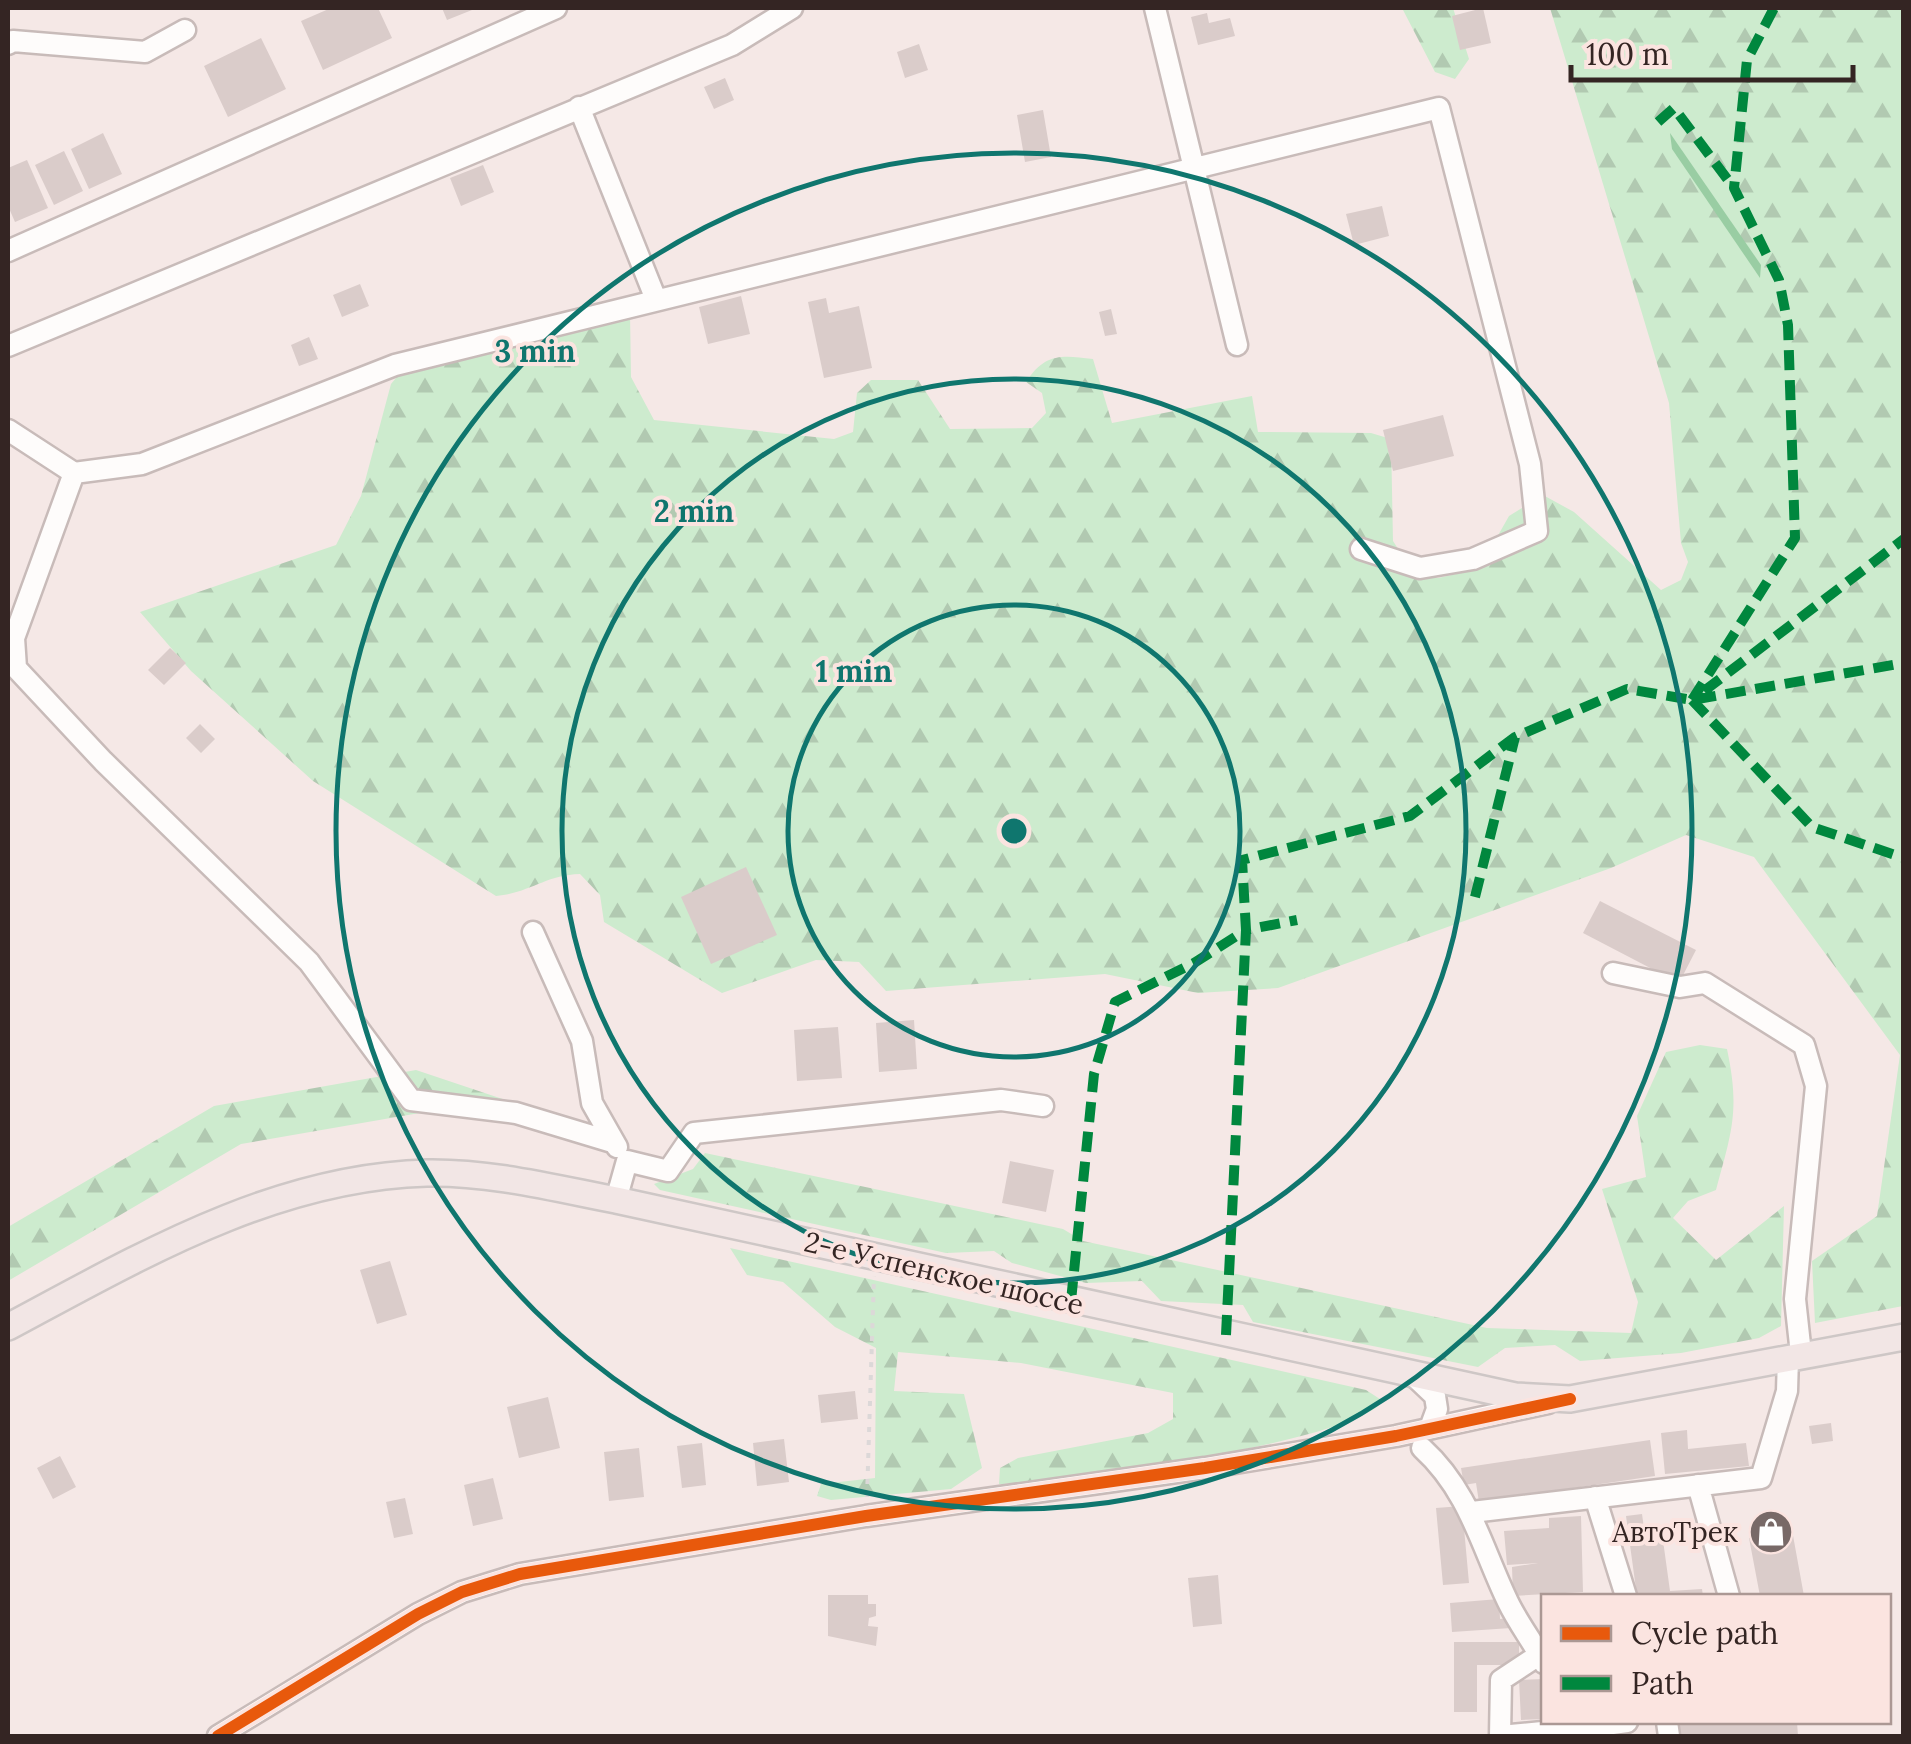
<svg xmlns="http://www.w3.org/2000/svg" width="1911" height="1744" font-family="Lora,serif">
<style>
.forest{fill:url(#forest-firs)}
.water{fill:#99cda3}
.building{fill:#daccca}
.lines{fill:none;stroke-linecap:round;stroke-linejoin:round}
.minor-casing{stroke:#c8bbb9;stroke-width:25}
.major-casing{stroke:#cec7c6;stroke-width:30}
.path{stroke:#dcd8d8;stroke-width:4;stroke-dasharray:5 8;stroke-linecap:butt}
.minor{stroke:#fefcfb;stroke-width:20}
.major{stroke:#f2e6e5;stroke-width:25}
.quiet{stroke:#00873e;stroke-width:10;stroke-dasharray:20 10;stroke-linecap:butt}
.cycleway-casing{stroke:#fbe4e0;stroke-width:19}
.cycleway{stroke:#e8590c;stroke-width:12}
.ring{fill:none;stroke:#0f766e;stroke-width:5}
.labels{text-anchor:middle;stroke-width:8;stroke-linejoin:round;paint-order:stroke}
.street-label{font-size:28px;fill:#342523;stroke:#fbe4e0}
.poi-label{font-size:28px;fill:#342523;stroke:#fbe4e0;text-anchor:end}
.centre{fill:#0f766e;stroke:#fbe4e0;stroke-width:5}
.ring-label{font-size:30px;text-anchor:middle;font-weight:bold;fill:#0f766e;stroke:#fbe4e0;stroke-width:8;stroke-linejoin:round;paint-order:stroke}
</style>
<defs>
<pattern id="forest-firs" width="22" height="20" patternUnits="userSpaceOnUse" patternTransform="scale(2.5)"><rect width="22" height="20" fill="#cdebce"/><path d="M5 1l3.5 6h-7zM16 11l3.5 6h-7z" fill="#b1c9b1"/></pattern>
</defs>
<rect width="100%" height="100%" fill="#f5e8e6"/>
<!-- forest -->
<path class="forest" d="M1402,8H1453L1469,59L1455,79L1435,72Z
M1550,8H1903V1306L1815,1323L1812,1261L1877,1216L1900,1055L1754,857L1686,835L1611,868L1278,988L1198,993L1105,974L886,991L859,962L816,960L722,993L604,922L600,895L580,874C545,875 530,893 496,896L313,781L191,671L140,612L336,545L361,496L391,384L405,367L487,330L630,312L631,377L654,420L834,439L853,432L857,393L871,380H918L950,429L1032,428L1046,413L1042,393L1026,382C1045,353 1061,355 1093,359L1112,423L1252,396L1258,432L1371,433L1391,439L1393,541L1415,575L1438,578L1479,569L1509,516L1543,495L1574,512L1661,590L1681,580L1688,562L1681,543L1669,403Z
M1700,1045L1727,1049C1740,1110 1732,1131 1716,1190L1688,1201L1673,1218L1716,1260L1784,1206L1781,1326L1759,1338L1681,1353L1580,1361L1555,1345L1505,1348L1478,1367L1253,1322L1243,1305L1161,1301L1142,1281L1086,1283L1012,1263L994,1251L946,1253L660,1190L654,1184L693,1169L705,1153L1063,1229L1083,1241L1487,1328L1631,1333L1638,1302L1602,1189L1646,1177L1637,1116L1666,1052Z
M416,1070L604,1133L431,1111L241,1144L8,1281V1227L214,1106Z
M730,1248L1366,1390L1383,1401C1352,1443 1061,1481 999,1484L1000,1468L1018,1458L1148,1433L1173,1419V1393L1021,1363L898,1352L894,1391L964,1394L982,1468L951,1489L831,1500L817,1496L821,1484L875,1478L876,1348L835,1327L783,1282L747,1275Z"/>
<!-- water -->
<path class="water" d="M1670,133L1761,265L1760,278L1672,149Z"/>
<!-- building -->
<path class="building" d="M331,8H378L392,38L323,70L301,21Z
M442,8H477L447,20Z
M1483,8L1491,43L1460,50L1452,16Z
M1207,13L1209,23L1230,18L1235,36L1198,45L1191,17Z
M261,38L286,89L228,117L204,66Z
M919,44L928,70L905,78L897,52Z
M725,78L734,100L714,109L704,87Z
M1043,110L1051,157L1025,162L1017,115Z
M103,133L122,174L89,189L71,149Z
M64,151L83,191L54,205L35,165Z
M27,160L48,208L15,222L8,206V168Z
M483,165L494,192L461,206L450,178Z
M1382,206L1389,236L1354,245L1346,214Z
M360,284L369,306L342,317L333,295Z
M741,296L750,334L708,344L699,307Z
M826,298L829,313L859,306L872,368L824,378L808,302Z
M1111,309L1117,334L1105,336L1099,312Z
M309,337L318,359L299,366L291,345Z
M1443,415L1454,456L1393,471L1383,430Z
M170,648L186,663L164,685L148,670Z
M200,724L215,739L201,753L186,738Z
M746,867L777,935L711,964L681,897Z
M1600,901L1696,950L1679,983L1583,933Z
M914,1020L917,1069L879,1072L876,1023Z
M838,1027L842,1078L797,1081L794,1030Z
M1010,1161L1054,1170L1046,1212L1002,1203Z
M390,1261L407,1315L377,1324L360,1270Z
M855,1391L858,1419L821,1423L818,1395Z
M548,1397L560,1448L519,1458L507,1407Z
M1831,1423L1833,1441L1812,1444L1809,1426Z
M1687,1430L1688,1449L1746,1443L1749,1466L1665,1474L1661,1433Z
M784,1439L789,1482L757,1486L753,1443Z
M1650,1440L1655,1476L1479,1502L1476,1483L1464,1485L1461,1468Z
M702,1443L706,1485L682,1488L677,1446Z
M639,1448L644,1497L609,1501L604,1452Z
M60,1456L76,1487L53,1499L37,1468Z
M493,1478L503,1519L473,1526L464,1485Z
M405,1498L413,1534L394,1538L386,1502Z
M1462,1506L1469,1583L1443,1585L1436,1508Z
M1642,1514L1644,1528L1661,1526L1670,1591L1702,1589L1703,1596H1637L1626,1516Z
M1581,1516L1583,1592L1513,1596L1512,1567L1538,1563L1507,1565L1504,1531L1549,1528V1518Z
M1792,1530L1804,1596H1760L1749,1538Z
M1218,1575L1222,1624L1193,1627L1188,1578Z
M828,1595H868V1604H876V1616L869,1618L868,1626L878,1627L876,1646L828,1636Z
M1499,1599L1500,1619L1510,1618L1511,1628L1452,1632L1450,1603Z
M1454,1642H1519V1665H1477V1712H1454Z
M1544,1679V1719L1521,1720L1519,1680Z
M1679,1722H1797L1798,1736H1680Z"/>
<g class="lines">
<!-- minor casing -->
<g class="minor-casing">
<path id="minor" d="M1155,8L1237,345
M8,44L13,41L145,52L185,30
M579,107L655,297
M8,251L556,8
M8,346L732,45L792,8
M8,430L74,473L142,464L395,365L1439,108L1530,464L1537,531L1473,559L1420,568L1361,549
M74,473L14,638L16,668L103,761L309,962L411,1100L516,1113L612,1142
M533,932L582,1041L592,1103L617,1147
M1613,973L1680,987L1705,983L1804,1045L1816,1086L1795,1299L1801,1354
M616,1200L627,1161L668,1171L694,1133L1001,1100L1043,1106
M1415,1377L1435,1396L1437,1409L1430,1428
M1422,1448C1470,1492 1481,1546 1508,1602C1518,1623 1533,1642 1544,1663
M1698,1485L1729,1596
M1595,1497L1626,1596
M1472,1512L1761,1478L1787,1391L1788,1357
M1539,1655L1501,1680L1500,1736L1583,1728L1579,1722
M1667,1722L1669,1736
M1583,1728L1627,1722
M218,1736L418,1614L462,1592L520,1574L866,1516L1205,1468L1396,1436L1548,1403"/>
</g>
<!-- major casing -->
<g class="major-casing">
<path id="major" d="M8,1327C139,1257 274,1177 427,1173C491,1172 554,1188 616,1200L1515,1396L1570,1399L1904,1337"/>
</g>
<!-- path -->
<path class="path" d="M867,1497L874,1276"/>
<!-- minor -->
<use href="#minor" class="minor"/>
<!-- major -->
<use href="#major" class="major"/>
<!-- quiet -->
<path class="quiet" d="M1658,122L1674,108L1734,188
M1704,691L1904,539
M1692,700L1795,538L1788,325L1779,280L1734,188L1747,60L1774,8
M1692,700L1812,827L1904,858
M1475,897L1515,737
M1071,1301L1094,1074L1115,1002L1194,963L1246,930L1242,860L1410,816L1515,737L1627,689L1692,700L1904,663
M1226,1335L1246,930L1297,920"/>
<!-- cycleway casing -->
<g class="cycleway-casing">
<path id="cycleway" d="M218,1736L418,1614L462,1592L520,1574L866,1516L1205,1468L1396,1436L1570,1399"/>
</g>
<!-- cycleway -->
<use href="#cycleway" class="cycleway"/>
</g>
<!-- distance rings -->
<g class="ring">
<circle cx="1014" cy="831" r="226"/>
<circle cx="1014" cy="831" r="452"/>
<circle cx="1014" cy="831" r="678"/>
</g>
<!-- icons -->
<defs>
<g id="shop-disc" transform="scale(2.25)"><circle r="9.5" fill="#786967" stroke="#fbe4e0"/><path d="M-5-2.5h2.3a2.7 3.5 0 0 1 5.4 0H5L5.5 6h-11ZM-1.5-2.5h3a1.5 2.3 0 0 0-3 0Z" fill="#fff"/></g>
</defs>
<g fill-rule="evenodd">
<use href="#shop-disc" x="1771" y="1532"/>
</g>
<g class="labels">
<!-- street labels -->
<g class="street-label">
<text transform="translate(944 1273) rotate(13)" y="10">2-е Успенское шоссе</text>
</g>
<!-- poi labels -->
<g class="poi-label">
<text x="1738" y="1542">АвтоТрек</text>
</g>
</g>
<circle cx="1014" cy="831" r="15" class="centre"/>
<g class="ring-label">
<text x="535" y="362">3 min</text>
<text x="694" y="522">2 min</text>
<text x="854" y="682">1 min</text>
</g>
<!-- border -->
<rect width="1911" height="1744" fill="none" stroke="#342523" stroke-width="20"/>
<!-- legend -->
<rect x="1541" y="1594" width="350" height="130" fill="#fbe4e0" stroke="#ab9894" stroke-width="2.5"/>
<rect x="1561" y="1626" width="50" height="15" fill="#e8590c" stroke="#ab9894" stroke-width="2.5"/>
<text x="1631" y="1644" font-size="30" fill="#342523">Cycle path</text>
<rect x="1561" y="1676" width="50" height="15" fill="#00873e" stroke="#ab9894" stroke-width="2.5"/>
<text x="1631" y="1694" font-size="30" fill="#342523">Path</text>
<!-- scale -->
<path d="M1571 65v15h282v-15" fill="none" stroke="#342523" stroke-width="5"/>
<text x="1586" y="65" font-size="30" fill="#342523" stroke="#fbe4e0" stroke-width="8" paint-order="stroke">100 m</text>
</svg>
